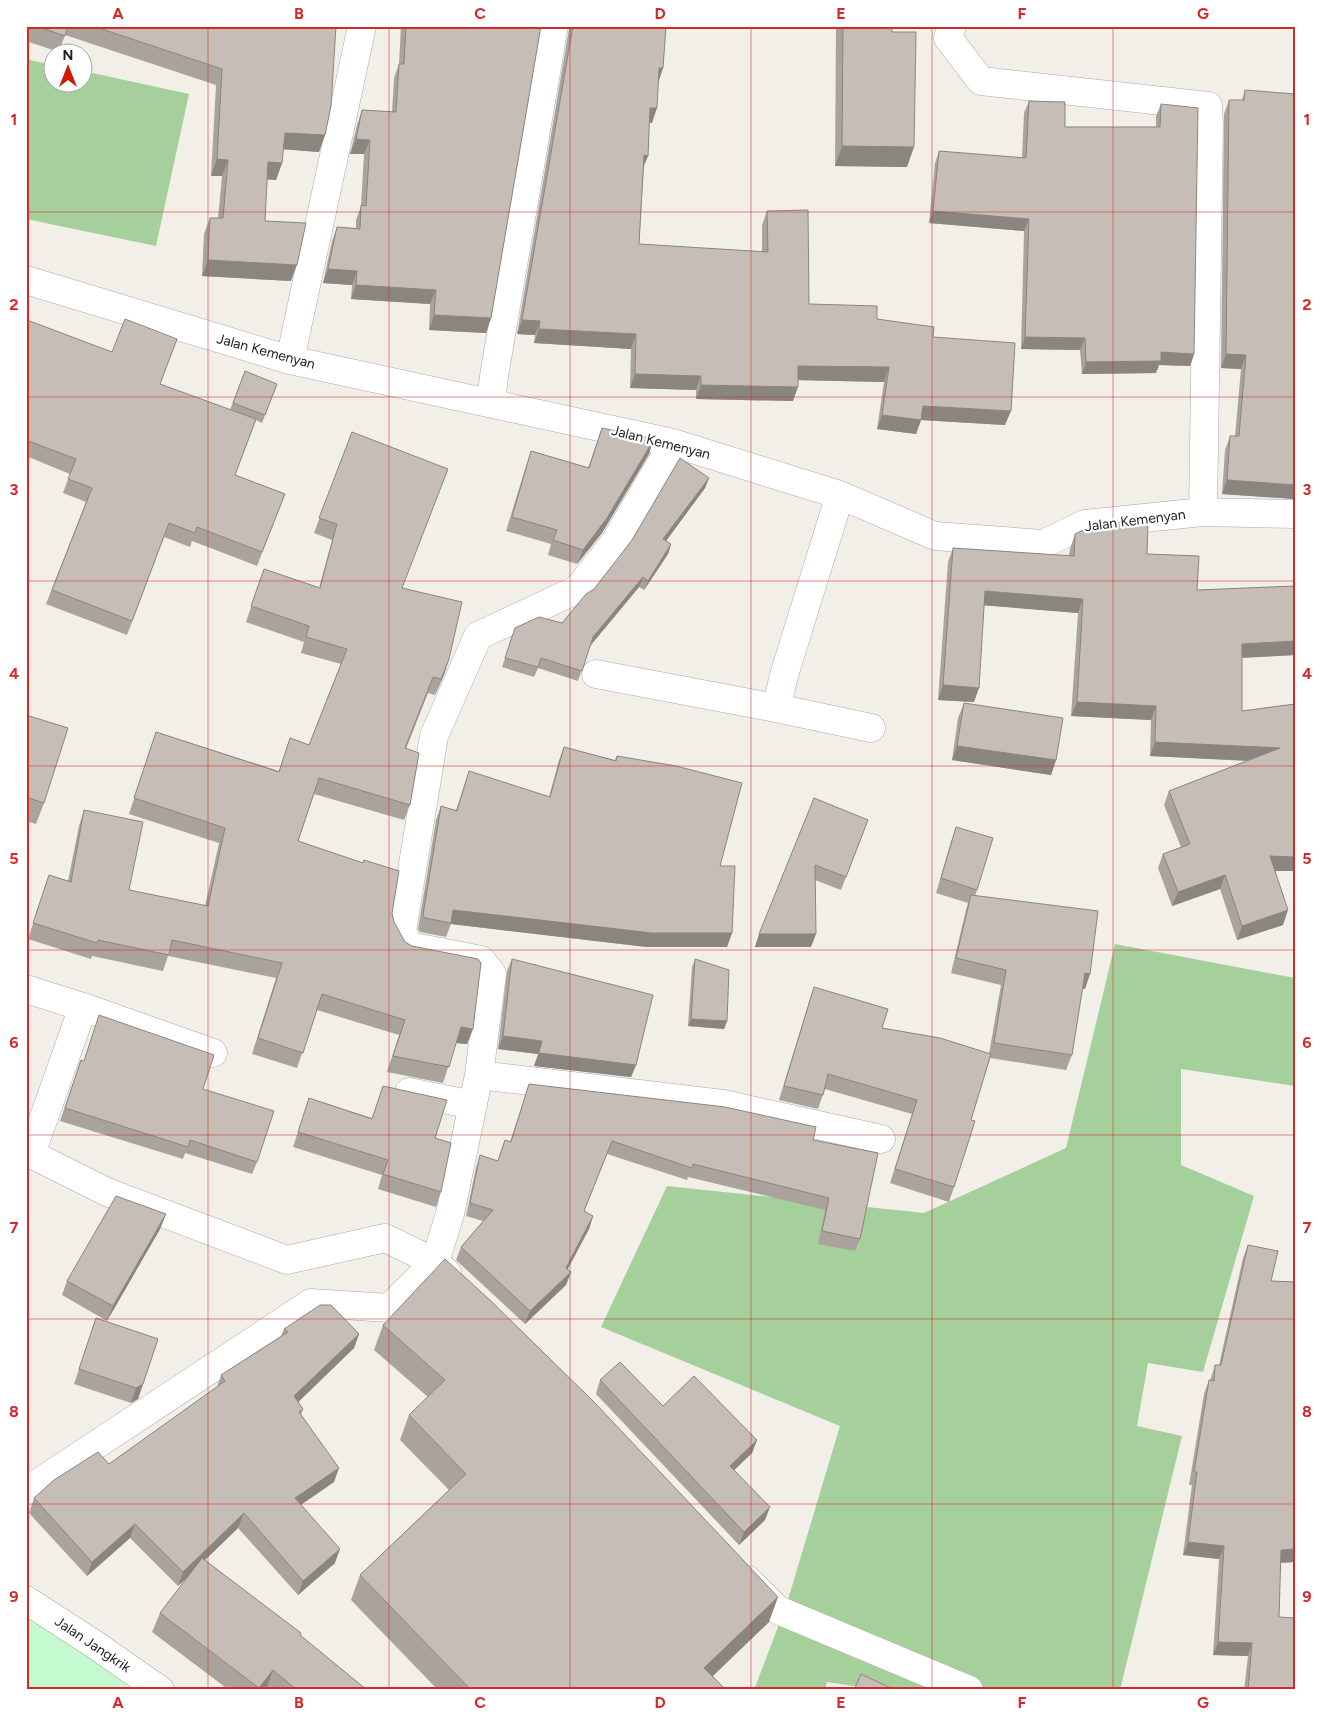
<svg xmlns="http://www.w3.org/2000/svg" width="1321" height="1716" font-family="Figtree,sans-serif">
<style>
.forest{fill:#a5d09c}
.park{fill:#c5fad0}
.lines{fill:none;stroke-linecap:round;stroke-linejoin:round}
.minor-casing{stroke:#a8a8a8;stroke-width:29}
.minor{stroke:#fff;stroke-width:28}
.wall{fill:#aaa39d}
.shaded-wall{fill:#8b857f}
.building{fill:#c6beb6;stroke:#8b857f}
.grid{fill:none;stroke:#d62828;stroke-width:1;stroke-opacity:0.55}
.labels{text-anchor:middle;stroke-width:4.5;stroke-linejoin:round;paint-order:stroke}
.street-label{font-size:14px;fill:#212121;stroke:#fff}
.neatline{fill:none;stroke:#d62828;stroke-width:2}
.grid-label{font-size:16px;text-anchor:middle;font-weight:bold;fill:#d62828}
</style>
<rect width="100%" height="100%" fill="#f1efe7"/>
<!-- forest -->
<path class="forest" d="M26,59L52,65V82H82L83,71L189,94L156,246L26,219Z
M1115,944L1295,978V1086L1181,1069V1165L1254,1196L1203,1372L1148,1363L1137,1426L1182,1436L1120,1690H881L827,1682L825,1690H754L787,1603L840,1426L601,1327L667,1186L924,1213L1066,1148Z"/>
<!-- park -->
<path class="park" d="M26,1616L155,1690H26Z"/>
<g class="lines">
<!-- minor casing -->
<g class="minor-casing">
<path id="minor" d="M952,26L948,38L981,81L1208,106L1209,124L1203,512
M26,280L290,360L673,443L840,495L935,536L1043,544L1085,524L1203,512L1295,514
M290,360L362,26
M491,403L494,376L554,26
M596,674L776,708L785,672L840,495
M776,708L871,728
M26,989L83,1007L31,1154L107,1192L287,1260L385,1238L435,1262L447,1273
M83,1007L213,1053
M479,1075L723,1104L881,1139
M409,1092L473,1105
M26,1491L311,1303L389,1308L435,1262L450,1214L479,1075L492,974L481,960L409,946L402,931L434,736L478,636L578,589L615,542L673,443
M748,1580L778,1610L969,1690
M26,1600L94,1644L160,1690"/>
</g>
<!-- minor -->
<use href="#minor" class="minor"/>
</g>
<!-- wall -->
<path class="wall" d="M26,26H336L325,135L319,152L283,149L282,163L276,180L267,179L265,221L291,281L202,276L204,234L210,218H218L222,176H211L216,85L65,35L59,52L26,41Z
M401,26H541L491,318L486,333L429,330L430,304L351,299L352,285L323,283L332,241L337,227L356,228V220L361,206L364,154H350L357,125L362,110L392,112L394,78L399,64Z
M569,26H666L663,68L659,80L652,123L649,122L648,156L644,166L639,244L762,252V225L767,211L809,304L877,319L933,337L1005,425L921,420L916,434L877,429L884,382L798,380L793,401L696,399V390L630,388L631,349L534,343L535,335L517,334L569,29Z
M836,26H892V32L907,167L835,166Z
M1245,90L1295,499L1222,494L1225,450L1230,436H1235L1241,369L1221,368L1224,114L1229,100H1242Z
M1029,101L1065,127H1156V116L1161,104L1194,354L1190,366L1159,365L1156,373L1082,374L1080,350L1021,349L1024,231L929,223L935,163L939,151L1022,158L1024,113Z
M26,322L160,384L230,410L245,371L277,384L262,423L256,420L235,475L285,494L257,566L192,541L190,547L164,537L127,635L46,604L86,502L63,493L70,474L26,456Z
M602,428L649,454L602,533L577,564L548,555L551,544L506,531L526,466L531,451L588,468Z
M352,432L402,588L449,659L435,695L428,693L406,749L410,805L404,820L314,794L298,841L392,913L394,922L405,942L473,1029L467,1044L456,1043L443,1083L387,1072L399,1035L317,1010L297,1068L252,1054L276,978L168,956L163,971L92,956L91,959L28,939L49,875L68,881L79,826L84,810L129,890L205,906L219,843L129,814L156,732L279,771L290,738L309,745L341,664L301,653L304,642L246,622L264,569L319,588L332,540L314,533Z
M709,478L705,488L666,541L671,544L668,554L644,590L639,587L590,646L578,681L538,668L534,677L502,667L515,628L562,623L594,589Z
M1075,534L1147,554L1197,590L1295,586V655L1242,658V711L1295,704V871H1275L1283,925L1237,940L1220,889L1172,906L1158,868L1163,854L1181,847L1164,805L1169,791L1247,761L1150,756L1151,720L1071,716L1078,613L984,605L974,702L938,700L948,562L953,548L1069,556L1070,549Z
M964,703L1056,760L1051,775L952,760L958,718Z
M26,715L44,803L36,824L26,821Z
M564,747L615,760L617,756L720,866L732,933L727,947H647L451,924L446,937L420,932L418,929L436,820L441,806L456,810L469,771L549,797L559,760Z
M814,798L868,820L841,890L815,880L811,947H755Z
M956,827L977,890L975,896L1085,989L1082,988L1072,1055L1066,1070L990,1058L971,1120L954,1187L949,1202L890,1183L912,1114L825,1089L818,1109L779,1100L809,1002L814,987L882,1028L989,1054L1001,985L951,973L966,910L968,903L936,893L951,842Z
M512,959L636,1065L631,1077L534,1066L538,1054L498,1049L507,971Z
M695,959L727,1021L724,1029L688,1026L692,967Z
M99,1015L203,1089L257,1162L252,1174L185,1153L183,1159L60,1121L81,1060L84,1061Z
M529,1084L813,1140L860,1239L855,1251L818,1244L825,1210L688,1177L687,1180L607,1154L584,1211L593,1216L589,1229L567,1269L571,1272L566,1285L525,1324L456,1260L461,1247L483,1221L466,1216L476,1168L480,1155L498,1161L505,1140L510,1142Z
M383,1086L435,1138L441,1192L436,1207L378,1189L382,1175L293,1147L309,1098L372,1118Z
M166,1214L160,1229L107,1321L62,1295L67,1281Z
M1248,1245L1271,1281L1295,1282V1562L1280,1563L1279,1617L1295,1690H1244L1248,1656L1213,1655L1219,1559L1183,1555L1192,1485H1189L1204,1394L1209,1380L1210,1381L1215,1365H1219L1243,1258Z
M96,1318L158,1339L138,1399L131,1403L74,1384Z
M383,1325L769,1622L713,1676L726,1690H438L351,1600L360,1575L449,1490L400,1440L409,1415L428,1397L374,1350Z
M284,1329L359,1334L354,1348L298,1402L303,1409L301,1415L334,1482L301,1505L335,1563L298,1595L238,1528L205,1560L300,1635L367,1690H229L152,1632L160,1613L186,1579L178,1586L130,1538L87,1576L29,1513L34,1498L109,1464L217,1387L221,1375L281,1336Z
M600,1380L663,1406L757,1440L752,1453L734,1470L765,1520L739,1545L596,1394Z"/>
<!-- shaded-wall -->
<path class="shaded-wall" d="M659,68H663L658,83Z
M650,108H657L652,123L645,122Z
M285,133L325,135L319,152L279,149Z
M356,139L370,140L364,154H350Z
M842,146L914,147L907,167L835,166Z
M644,155L648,156L642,170Z
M217,159L228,160L222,176H211Z
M268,162L282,163L276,180L262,179Z
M933,211L1029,219L1024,231L929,223Z
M208,260L297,265L291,281L202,276Z
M328,269L357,271L352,285L323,283Z
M356,285L436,290L430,304L351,299Z
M434,315L491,318L486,333L429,330Z
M522,320L540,321L535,335L517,334Z
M539,329L636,334L631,349L534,343Z
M1025,337L1085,338L1080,350L1021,349Z
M1161,352L1194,354L1190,366L1159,365L1156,373L1082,374L1086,362Z
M1226,354L1246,355L1241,369L1221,368Z
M798,366L889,367L884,382L793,380Z
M635,374L701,376L696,390L630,388Z
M701,385L798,387L793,401L696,399Z
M923,406L1011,411L1005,425L921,420L916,434L877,429L882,415Z
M654,439L649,454L602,533L577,564L583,550Z
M709,478L705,488L660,549L663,539Z
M1227,480L1295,485V499L1222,494Z
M671,544L668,554L644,590L648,581Z
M643,577L639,587L590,646L593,637Z
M985,591L1083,599L1078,613L980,605Z
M1295,641V655L1236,658L1242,644Z
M449,659L444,675L435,695L441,679Z
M943,685L979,688L974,702L938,700Z
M1077,702L1156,706L1151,720L1071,716Z
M1155,742L1280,748L1275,762L1150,756Z
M957,746L1056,760L1051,775L952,760Z
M1270,856L1295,857V871H1265Z
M1225,875L1220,889L1172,906L1178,892Z
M453,910L732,933L727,947H647L451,924Z
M1288,910L1283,925L1237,940L1242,926Z
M759,934H816L811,947H755Z
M1085,973L1090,974L1085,989L1079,988Z
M691,1019L727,1021L724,1029L688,1026Z
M461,1027L473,1029L467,1044L455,1043Z
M503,1036L542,1041L538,1054L498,1049Z
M539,1053L636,1065L631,1077L534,1066Z
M166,1214L160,1229L107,1321L113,1306Z
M593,1216L589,1229L562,1280L566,1268Z
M571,1272L566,1285L525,1324L530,1311Z
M359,1334L354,1348L289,1411L294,1396Z
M143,1384L138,1399L131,1403L136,1388Z
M757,1440L752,1453L725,1479L730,1466Z
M339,1468L334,1482L290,1512L295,1498Z
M770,1507L765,1520L739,1545L744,1532Z
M244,1513L238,1528L178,1586L183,1572Z
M135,1524L130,1538L87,1576L92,1562Z
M1188,1542L1224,1546L1219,1559L1183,1555Z
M340,1549L335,1563L298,1595L303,1581Z
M1295,1549V1562L1276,1563L1281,1550Z
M778,1597L769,1622L698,1690L704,1668Z
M1218,1642L1252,1643L1248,1656L1213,1655Z
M273,1670L266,1690H259V1688Z"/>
<!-- building -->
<path class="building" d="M36,26H68L65,36Z
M93,26H336L331,106L325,135L285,133L282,163L268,162L265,221L306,223L297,265L208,260L210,218H223L228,160L217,159L222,69Z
M406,26H541L491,318L434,315L436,290L356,285L357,271L328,269L337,227L360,229L361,205L366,206L370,140L356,139L362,110L396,112L399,64H404Z
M573,26H666L663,68H659L657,108H650L648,156L644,155L639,244L768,252L767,211L808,210L809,304L877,306V319L934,327L933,337L1015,343L1011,411L923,406L921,420L882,415L889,367L798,366V387L701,385V376L635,374L636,334L539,329L540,321L522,320Z
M843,26H892V32H916L914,147L842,146Z
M1245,90L1295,94V485L1227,480L1230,436H1239L1246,355L1226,354L1229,100H1244Z
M1029,101L1065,102V127H1160L1161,104L1198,108L1194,354L1161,352V361L1086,362L1085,338L1025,337L1029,219L933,211L939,151L1026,158Z
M125,319L177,339L160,384L256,419L235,475L285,494L262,552L197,527L195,533L169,523L132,621L52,590L92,488L68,479L76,459L26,440V322L27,320L112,352Z
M245,371L277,384L265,415L233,403Z
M602,428L654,439L607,518L583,550L553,540L557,530L512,517L531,451L589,468Z
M352,432L448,469L402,588L462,602L449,659L441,679L433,677L405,748L419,753L410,805L319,778L298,841L363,863L364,860L399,871L392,913L394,922L405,942L412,946L478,959L481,963L473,1029L461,1027L449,1067L393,1056L405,1020L322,994L303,1053L258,1038L282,963L172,940L169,955L98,940L97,943L33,923L49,875L71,882L84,810L143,822L129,890L208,906L225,828L134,798L156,732L279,772L290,738L309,745L347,649L306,637L309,626L251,606L264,569L320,588L337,524L319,518Z
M680,458L709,478L663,539L671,544L648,581L643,577L593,637L582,671L541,658L538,667L505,658L515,628L539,617L562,623L586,594L594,589L632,540Z
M1130,521L1148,522L1147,554L1199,556L1197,590L1295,586V641L1242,644V711L1295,704V857L1270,856L1288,910L1242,926L1225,875L1178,892L1163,854L1190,844L1169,791L1280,748L1155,742L1156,706L1077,702L1083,599L985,591L979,688L943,685L953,548L1074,556L1075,534L1094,525Z
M964,703L1063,718L1056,760L957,746Z
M26,715L68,728L44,803L26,797Z
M564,747L616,761L617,756L676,766L742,783L720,866H735L732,933H652L453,910L451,923L425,918L423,915L441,806L457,811L469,771L550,797Z
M814,798L868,820L846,877L815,865L816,934H759Z
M956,827L993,838L977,890L941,878Z
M971,895L1098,911L1090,974L1085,973L1072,1055L994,1043L1006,970L956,958Z
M512,959L653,995L636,1065L539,1053L542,1041L503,1036Z
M695,959L729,970L727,1021L691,1019Z
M814,987L888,1009L882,1028L940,1038L991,1054L971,1120L975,1121L954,1187L895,1169L917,1100L828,1074L823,1095L784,1086Z
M99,1015L214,1055L203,1089L274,1111L257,1162L190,1140L188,1147L65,1108L81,1060L84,1061Z
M529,1084L725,1107L816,1127L813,1140L878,1153L860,1239L822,1231L829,1198L693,1164L692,1168L612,1141L584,1211L593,1216L566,1268L571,1272L530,1311L461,1247L493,1210L470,1203L480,1155L498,1161L505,1140L511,1142Z
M383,1086L447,1100L435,1138L451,1143L441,1192L383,1174L388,1160L298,1132L309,1098L372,1119Z
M116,1196L166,1214L113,1306L67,1281Z
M1248,1245L1278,1251L1271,1281L1295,1282V1549L1281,1550L1279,1617L1295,1618V1690H1248L1252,1643L1218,1642L1224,1546L1188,1542L1197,1472H1194L1209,1380L1214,1381L1215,1365H1221Z
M445,1259L492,1302L594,1402L778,1597L704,1668L726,1690H471L360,1575L466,1474L409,1415L445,1380L383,1325Z
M320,1305H331L359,1334L294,1396L303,1409L299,1412L339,1468L295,1498L340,1549L303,1581L244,1513L183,1572L135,1524L92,1562L34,1498L54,1480L98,1452L109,1464L225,1381L221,1375L288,1332L284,1329Z
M96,1318L158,1339L143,1384L136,1388L79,1369Z
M620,1362L663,1406L694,1376L757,1440L730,1466L770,1507L744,1532L600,1380Z
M202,1558L301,1633L300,1635L367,1690H297L273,1670L259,1688L160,1613Z
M861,1674L895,1690H854Z"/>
<!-- grid -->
<path class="grid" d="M208,26V1690M389,26V1690M570,26V1690M751,26V1690M932,26V1690M1113,26V1690M26,212H1295M26,397H1295M26,581H1295M26,766H1295M26,950H1295M26,1135H1295M26,1319H1295M26,1504H1295"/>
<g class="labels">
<!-- street labels -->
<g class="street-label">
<text transform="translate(266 351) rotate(15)" y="5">Jalan Kemenyan</text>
<text transform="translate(661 442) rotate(14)" y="5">Jalan Kemenyan</text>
<text transform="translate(1135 520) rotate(-7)" y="5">Jalan Kemenyan</text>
<text transform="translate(93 1644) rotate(34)" y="5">Jalan Jangkrik</text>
</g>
</g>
<!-- border -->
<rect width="1321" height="1716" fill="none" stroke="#ffffff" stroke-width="55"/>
<!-- north arrow -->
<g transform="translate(68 68)"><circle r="24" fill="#ffffff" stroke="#a6a6a6"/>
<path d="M0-4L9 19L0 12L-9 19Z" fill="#d11900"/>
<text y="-8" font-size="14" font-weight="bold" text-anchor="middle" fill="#212121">N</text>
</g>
<rect x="28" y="28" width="1266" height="1660" class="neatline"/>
<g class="grid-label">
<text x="118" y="19">A</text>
<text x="299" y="19">B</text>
<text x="480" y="19">C</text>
<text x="660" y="19">D</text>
<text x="841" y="19">E</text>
<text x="1022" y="19">F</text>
<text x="1203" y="19">G</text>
<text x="14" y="125">1</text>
<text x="1307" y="125">1</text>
<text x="14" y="310">2</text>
<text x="1307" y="310">2</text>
<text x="14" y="495">3</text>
<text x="1307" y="495">3</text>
<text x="14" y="679">4</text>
<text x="1307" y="679">4</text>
<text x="14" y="864">5</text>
<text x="1307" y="864">5</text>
<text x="14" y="1048">6</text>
<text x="1307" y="1048">6</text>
<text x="14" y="1233">7</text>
<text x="1307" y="1233">7</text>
<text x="14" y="1417">8</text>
<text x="1307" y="1417">8</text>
<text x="14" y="1602">9</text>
<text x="1307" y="1602">9</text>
<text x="118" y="1708">A</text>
<text x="299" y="1708">B</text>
<text x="480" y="1708">C</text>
<text x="660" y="1708">D</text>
<text x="841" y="1708">E</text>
<text x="1022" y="1708">F</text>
<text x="1203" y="1708">G</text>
</g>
</svg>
